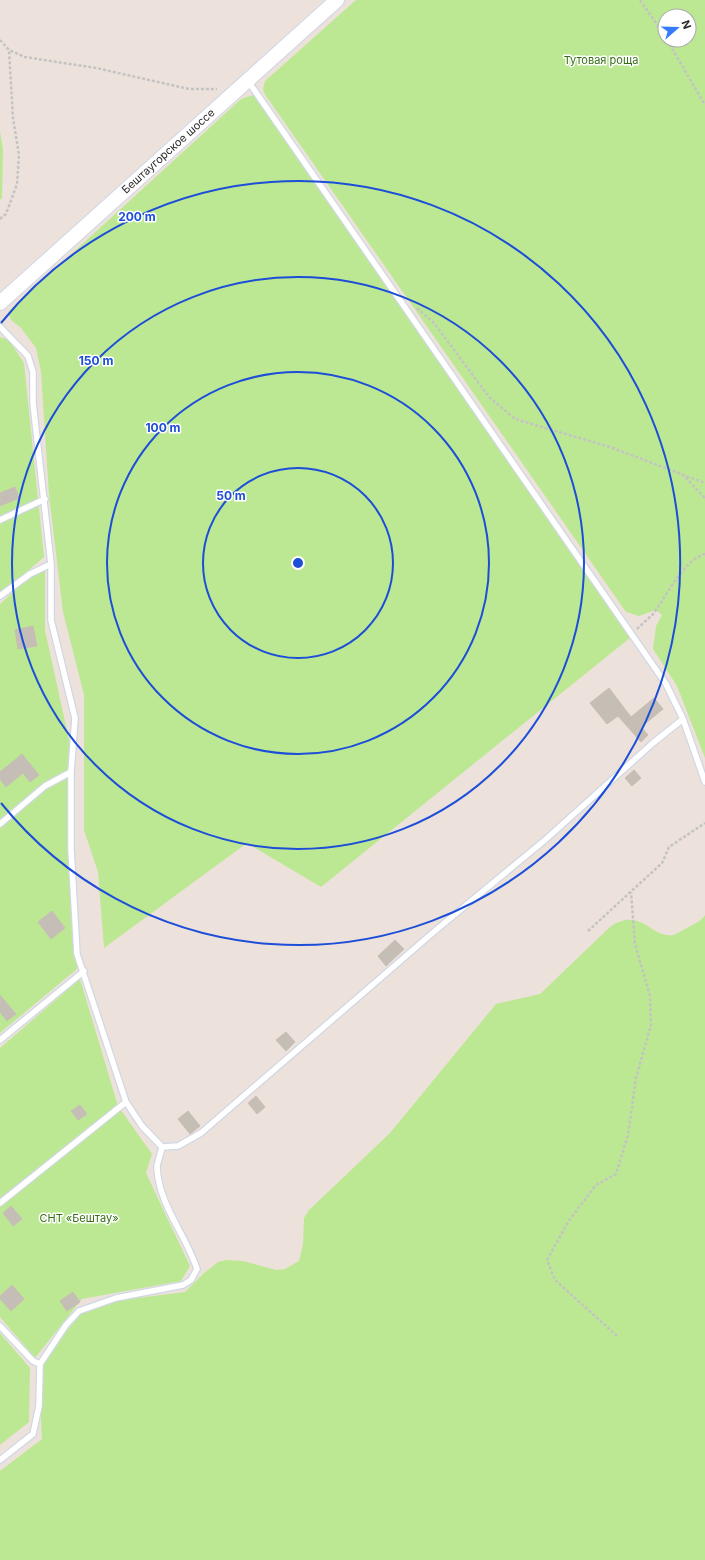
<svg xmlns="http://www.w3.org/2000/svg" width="705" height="1560" font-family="Inter,sans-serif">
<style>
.green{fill:#bde893;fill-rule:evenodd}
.building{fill:#c5beb6;stroke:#c9beb4}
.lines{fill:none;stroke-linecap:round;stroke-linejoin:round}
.service-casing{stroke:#d0d7e4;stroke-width:8}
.tertiary-casing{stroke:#d0d7e4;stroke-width:16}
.path{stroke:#c3c3c3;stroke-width:2.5;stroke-dasharray:3 2;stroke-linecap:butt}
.service{stroke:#fff;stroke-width:5.5}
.tertiary{stroke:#fff;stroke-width:14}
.ring{fill:none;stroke:#1d4ed8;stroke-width:2}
.labels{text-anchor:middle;stroke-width:3;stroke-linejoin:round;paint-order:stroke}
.park-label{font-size:11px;fill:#346d14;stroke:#fff}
.street-label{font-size:11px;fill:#2a2a2a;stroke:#fff}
.centre{fill:#1d4ed8;stroke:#fff;stroke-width:2}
.ring-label{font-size:12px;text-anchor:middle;font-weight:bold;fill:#1d4ed8;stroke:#fff;stroke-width:3;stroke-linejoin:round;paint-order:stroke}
</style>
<rect width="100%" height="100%" fill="#ede2db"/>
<!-- green -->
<path class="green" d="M356,0H705V758L677,686L653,649L656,626L662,615L656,610L639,616L626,612L264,93L263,89L265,81ZM665,16H689V40H665Z
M253,95L260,99L631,637L321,887L247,843L104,948L98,872L84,830V695L63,612L49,495L41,372L36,348L21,328L11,320L8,312L241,99Z
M0,131L3,149L2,198L0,200Z
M0,337L9,340L24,363L44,557L0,595Z
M45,563V630L69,740L77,969L0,1033V604Z
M705,915V1560H0V1471L42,1439L38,1366L89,1304L185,1292L203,1274L218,1262L226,1260L243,1261L276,1270L285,1269L299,1261L303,1244L304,1218L309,1210L390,1133L496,1004L540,994L611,926C642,907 650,938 673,935C677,934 683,930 687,928C694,924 700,922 705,915Z
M80,979L118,1106L152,1154L146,1173L190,1266L181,1281L82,1299L35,1358L0,1317V1048Z
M0,1333L30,1368L29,1422L0,1445Z"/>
<!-- building -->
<path class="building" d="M15,487L19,498L0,506V493Z
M33,626L37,646L18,649L15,630Z
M609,688L631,717L654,698L663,709L641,727L648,735L641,742L618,716L607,724L590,703Z
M22,754L39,775L30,782L23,773L6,787L0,779V772Z
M634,770L641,778L632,786L625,778Z
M52,911L65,928L51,939L38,922Z
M395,940L404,949L386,966L378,956Z
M0,995L16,1014L7,1021L0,1012Z
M286,1032L295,1042L286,1051L276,1040Z
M256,1096L265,1107L257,1114L248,1103Z
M80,1105L87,1114L78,1120L71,1111Z
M188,1111L200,1126L190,1134L178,1119Z
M11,1206L22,1219L13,1226L3,1213Z
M12,1285L24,1299L11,1311L0,1299V1296Z
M73,1292L80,1302L67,1311L60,1301Z"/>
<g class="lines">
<!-- service casing -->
<g class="service-casing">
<path id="service" d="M248,81L666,684L683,719L705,782
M0,327L28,356L33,372V403L51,564V620L75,718L71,772V849L77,954L126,1102L142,1126L162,1147L178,1146L201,1133L436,930L545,840L653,743L683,719
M0,520L45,499
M0,596L30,574L51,564
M0,824L45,786L71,772
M0,1040L84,971
M0,1203L126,1102
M0,1326L33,1361L40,1364
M0,1460L33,1434L39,1406L40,1364L66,1325L79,1311L116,1298L183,1285L191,1280L197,1269C186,1235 159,1205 157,1168C157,1162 161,1154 162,1147"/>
</g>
<!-- tertiary casing -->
<g class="tertiary-casing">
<path id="tertiary" d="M0,303L337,0"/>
</g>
<!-- path -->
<path class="path" d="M640,0L665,36
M0,40L9,50L25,57L96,68L189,89H217
M667,40L705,105
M0,219L6,214L17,184L19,155L13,118L9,50
M417,308L434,323L489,397L515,419L610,447L705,483
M682,474L705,498
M637,629C642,624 648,619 653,614C666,597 684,559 705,554
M588,931L662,863L669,847L705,823
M617,1336L555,1280L547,1260L568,1222L596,1185L616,1174L628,1135L636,1078L651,1025L650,996L635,944L631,892"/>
<!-- service -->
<use href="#service" class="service"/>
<!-- tertiary -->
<use href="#tertiary" class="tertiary"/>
</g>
<!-- distance rings -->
<g class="ring">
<circle cx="298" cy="563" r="95"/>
<circle cx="298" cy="563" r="191"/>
<circle cx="298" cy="563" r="286"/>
<path d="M1 323A382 382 0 1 1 1 803"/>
</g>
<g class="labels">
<!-- park labels -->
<g class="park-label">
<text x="601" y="64">Тутовая роща</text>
<text x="79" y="1222">СНТ «Бештау»</text>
</g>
<!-- street labels -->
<g class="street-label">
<text transform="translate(168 151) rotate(-42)" y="4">Бештаугорское шоссе</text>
</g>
</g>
<circle cx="298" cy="563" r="6" class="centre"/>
<g class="ring-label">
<text x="137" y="221">200 m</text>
<text x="96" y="365">150 m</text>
<text x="163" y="432">100 m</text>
<text x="231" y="500">50 m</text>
</g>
<!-- north arrow -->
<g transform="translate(677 28) rotate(70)"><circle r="19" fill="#ffffff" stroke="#aaaaaa"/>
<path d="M0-3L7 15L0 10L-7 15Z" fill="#367aff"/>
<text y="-6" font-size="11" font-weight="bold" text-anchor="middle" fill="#2a2a2a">N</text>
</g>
</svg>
